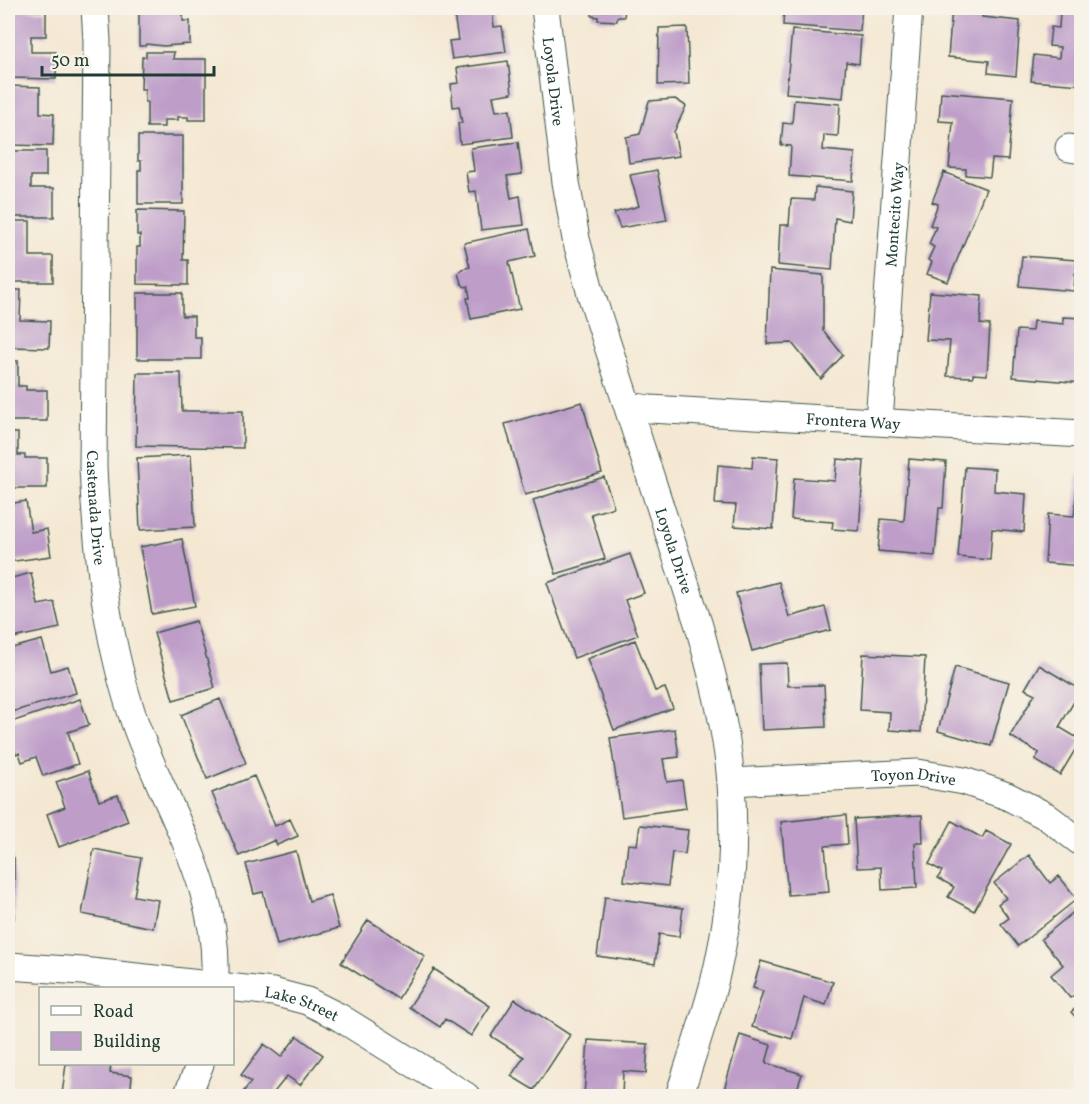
<svg xmlns="http://www.w3.org/2000/svg" width="1089" height="1104" font-family="Vollkorn,serif">
<style>
.building{fill:#be9ec9}
.lines{fill:none;stroke-linecap:round;stroke-linejoin:round}
.minor-casing{stroke:#3f574c;stroke-width:29}
.minor{stroke:#fff;stroke-width:27}
.labels{text-anchor:middle;stroke-width:4.5;stroke-linejoin:round;paint-order:stroke}
.street-label{font-size:16px;fill:#1f3d34;stroke:#f7f3e8}
</style>
<rect width="100%" height="100%" fill="#f7f3e8"/>
<filter id="ink" filterUnits="userSpaceOnUse"><feTurbulence type="fractalNoise" baseFrequency=".0167" numOctaves="2"/><feDisplacementMap in="SourceGraphic" scale="12" xChannelSelector="R" yChannelSelector="G"/><feConvolveMatrix kernelMatrix="1 2 1 2 8 2 1 2 1" color-interpolation-filters="sRGB"/></filter>
<filter id="wash" filterUnits="userSpaceOnUse"><feTurbulence type="fractalNoise" baseFrequency=".008" numOctaves="4" result="noise"/><feDisplacementMap in="SourceGraphic" scale="24" xChannelSelector="R" yChannelSelector="G"/><feGaussianBlur stdDeviation="1.35" result="paint"/><feColorMatrix in="noise" values="0 0 0 0 0 0 0 0 0 0 0 0 0 0 0 0 0 1.4 0 .05"/><feComposite in="paint" operator="in"/></filter>
<g filter="url(#wash)">
<rect width="100%" height="100%" fill="#f4e8d3"/>
<g id="blocks">
<!-- building -->
<path class="building" d="M139,8H183V21H190V44L164,46L146,44L145,46H139Z
M453,8H492L494,27L502,26L506,52L452,59L449,41L458,40Z
M592,8H625L624,17H617V21L598,20V17L592,16Z
M784,8H862L860,31L783,25Z
M952,8L982,9V17L1020,21L1016,76L988,73L989,61L948,57Z
M8,10L46,11V36H31V52H56V79L8,78Z
M1060,11L1082,13V85L1031,81L1034,55L1059,58L1060,47L1049,46L1051,27L1059,28Z
M687,27L689,84L658,85L659,28Z
M792,30L861,36L859,64L846,62L843,98L786,93Z
M146,52H174L173,59H206V120H188V117H178V120H164V127H147V102H145V89H141L142,57H146Z
M508,61L512,93L493,96L496,111L510,110L513,137L460,144L458,123H462L459,106L453,107L451,84L459,83L457,68Z
M8,86L40,87V113L54,114L53,146L8,145Z
M941,92L1013,98L1008,160L992,159L990,177L966,175V169L949,168L953,122L939,121Z
M675,99L686,106L674,132L679,156L629,163L626,137L640,134L649,101Z
M794,100L840,104L838,136L824,135L823,150L855,153L853,181L789,176L791,146L781,145L783,123L792,124Z
M138,136H183V204H138V170H141V161H138Z
M518,142L522,174L507,176L511,198L520,196L524,225L481,230L476,191L469,192L466,172L474,171L471,148Z
M8,151H46V176H31V188H54V217H8Z
M657,170L667,220L620,228L614,213L639,206L630,175Z
M944,172L986,189L948,282L927,274L932,262L928,260L934,247L929,244L936,227L930,225L938,204L932,202Z
M815,187L852,191L850,221L835,218L832,270L778,265L780,225H789L791,199L814,200Z
M137,210L184,211L183,260H188V285L137,284V247H140V235H137Z
M8,221H30V256H53V282H8Z
M529,229L535,256L509,262L520,309L471,319L467,298H470L468,286L465,287L461,283L458,273L462,269L470,267L464,243Z
M1022,256L1076,260V267L1082,262V281L1075,274L1074,291L1019,286Z
M770,270L823,275V330L843,355L821,379L792,343L767,344Z
M8,290H21L20,320L50,321L49,348L8,347Z
M930,292L982,296L980,324L990,325L987,375L973,374V377L947,376L950,341L926,340Z
M137,293H182V316H194V337H201V359H137Z
M1063,317L1082,318V383L1013,377L1017,330L1032,331L1033,321L1063,324Z
M8,361H18V386H26V390H47V421H8Z
M137,373H181L182,411H243V448L136,446Z
M582,402L602,473L525,495L505,424Z
M8,433H18V455H25V458H47V488H8Z
M191,455L195,527L140,530L137,458Z
M753,456L778,458L773,529L734,526L736,505L715,504L718,465L752,468Z
M837,459L864,461L859,531L832,529L833,522L791,519L794,478L835,481Z
M909,459L946,462L943,508H939L935,556L878,551L881,519L904,521Z
M965,467L995,469L994,491L1026,494L1024,532L992,529L990,560L958,557Z
M1078,474H1082V566L1045,563L1048,514L1074,516Z
M604,477L614,507L591,514L605,559L556,574L533,500Z
M26,501L31,532L47,529L51,556L8,562V504Z
M182,539L195,606L152,614L140,547Z
M630,554L644,593L625,600L638,635L574,658L547,583Z
M31,573L38,605L54,602L60,628L8,639V579Z
M779,582L789,617L825,607L831,630L752,651L736,593Z
M196,621L215,688L173,700L154,633Z
M42,640L51,671L68,666L76,693L8,713V649Z
M635,640L655,691L665,688L673,708L614,730L587,659Z
M863,654L925,657L921,732L889,730L890,712L860,710Z
M787,663L788,686L824,685L826,727L762,730L759,664Z
M1039,665L1081,690L1059,727L1081,740L1060,775L1035,760L1039,753L1010,736L1035,694L1025,689Z
M955,667L1009,682L991,746L938,731Z
M80,699L89,725L68,732L78,764L43,776L36,757L22,762L19,753L16,754L8,729V723Z
M220,699L246,763L207,779L181,715Z
M675,729L679,757L663,759L667,782L682,780L686,808L622,817L610,738Z
M88,771L99,801L118,795L128,821L59,847L47,814L65,807L56,782Z
M254,776L275,826L290,819L298,836L277,845L275,840L239,856L212,793Z
M846,815L848,844L825,846L829,892L788,895L781,822Z
M922,815L923,843H915L917,888L882,890L881,867L857,868L854,819Z
M952,821L982,838L986,831L1011,844L974,911L948,897L954,887L938,878L942,871L929,864Z
M640,825L688,830L685,854L672,852L668,886L624,881L628,844L637,845Z
M94,849L141,858L134,896L158,900L153,928L82,914Z
M296,851L309,901L330,895L339,928L277,945L263,892L254,894L246,864Z
M1029,855L1050,883L1059,876L1077,899L1018,946L1001,924L1009,918L998,904L1006,898L994,883Z
M8,858H14V919H8Z
M605,897L683,908L679,937L659,934L655,964L597,956Z
M1077,909L1082,915V989L1070,998L1051,975L1063,965L1041,939Z
M368,920L425,956L398,999L341,963Z
M761,961L833,982L826,1005L804,998L792,1039L752,1027L763,991L753,988Z
M434,969L490,1006L471,1036L445,1019L440,1027L409,1007Z
M515,999L570,1035L534,1090L511,1076L524,1057L491,1036Z
M1082,1003V1024L1071,1012Z
M740,1035L771,1045L766,1063L802,1074L795,1096H722Z
M297,1036L323,1055L300,1085L287,1076L271,1096H240L251,1082L241,1075L264,1044L281,1057Z
M588,1040L648,1044L646,1073L623,1071L622,1096H584Z
M66,1064H111L110,1073L132,1076L130,1096H77L62,1094Z"/>
</g>
</g>
<g filter="url(#ink)">
<use href="#blocks" fill-opacity="0" stroke="#3f574c" stroke-width="1.5"/>
<g class="lines">
<!-- minor casing -->
<g class="minor-casing">
<g id="minor">
<path id="s1" d="M95,8L97,41L93,467C97,555 107,643 136,726C167,811 224,894 214,988"/>
<path id="s2" d="M545,8L566,182L576,239L591,294L699,626C713,677 727,730 731,783C736,849 730,918 714,983C704,1021 691,1059 679,1096"/>
<path d="M1069,148L1082,150"/>
<path id="s3" d="M628,406L650,409L1082,434"/>
<path id="s4" d="M879,421L909,8"/>
<path id="s5" d="M731,782L918,773L964,781L1007,796L1046,816L1082,843"/>
<path id="s6" d="M8,966L82,971L273,992L307,1001L339,1017L466,1096"/>
<path d="M187,1096L200,1064"/>
</g>
</g>
<!-- minor -->
<use href="#minor" class="minor"/>
</g>
</g>
<g class="labels">
<!-- street labels -->
<g class="street-label">
<text dy="6" stroke="none"><textPath href="#s2" startOffset="74">Loyola Drive</textPath></text>
<text dy="6" stroke="none"><textPath href="#s4" startOffset="207">Montecito Way</textPath></text>
<text dy="6" stroke="none"><textPath href="#s3" startOffset="226">Frontera Way</textPath></text>
<text dy="6" stroke="none"><textPath href="#s1" startOffset="500">Castenada Drive</textPath></text>
<text dy="6" stroke="none"><textPath href="#s2" startOffset="560">Loyola Drive</textPath></text>
<text dy="6" stroke="none"><textPath href="#s5" startOffset="183">Toyon Drive</textPath></text>
<text dy="6" stroke="none"><textPath href="#s6" startOffset="297">Lake Street</textPath></text>
</g>
</g>
<!-- margin -->
<rect width="1089" height="1104" fill="none" stroke="#f7f3e8" stroke-width="30"/>
<!-- legend -->
<rect x="39" y="987" width="195" height="78" fill="#f7f3e8" stroke="#a1aaa0" stroke-width="1.5"/>
<rect x="51" y="1006" width="30" height="9" fill="#ffffff" stroke="#a1aaa0" stroke-width="1.5"/>
<text x="93" y="1017" font-size="18" fill="#1f3d34">Road</text>
<rect x="51" y="1032" width="30" height="18" fill="#be9ec9" stroke="#a1aaa0" stroke-width="1.5"/>
<text x="93" y="1047" font-size="18" fill="#1f3d34">Building</text>
<!-- scale -->
<path d="M42 66v9h172v-9" fill="none" stroke="#1f3d34" stroke-width="3"/>
<text x="51" y="66" font-size="18" fill="#1f3d34" stroke="#f7f3e8" stroke-width="4.5" paint-order="stroke">50 m</text>
</svg>
